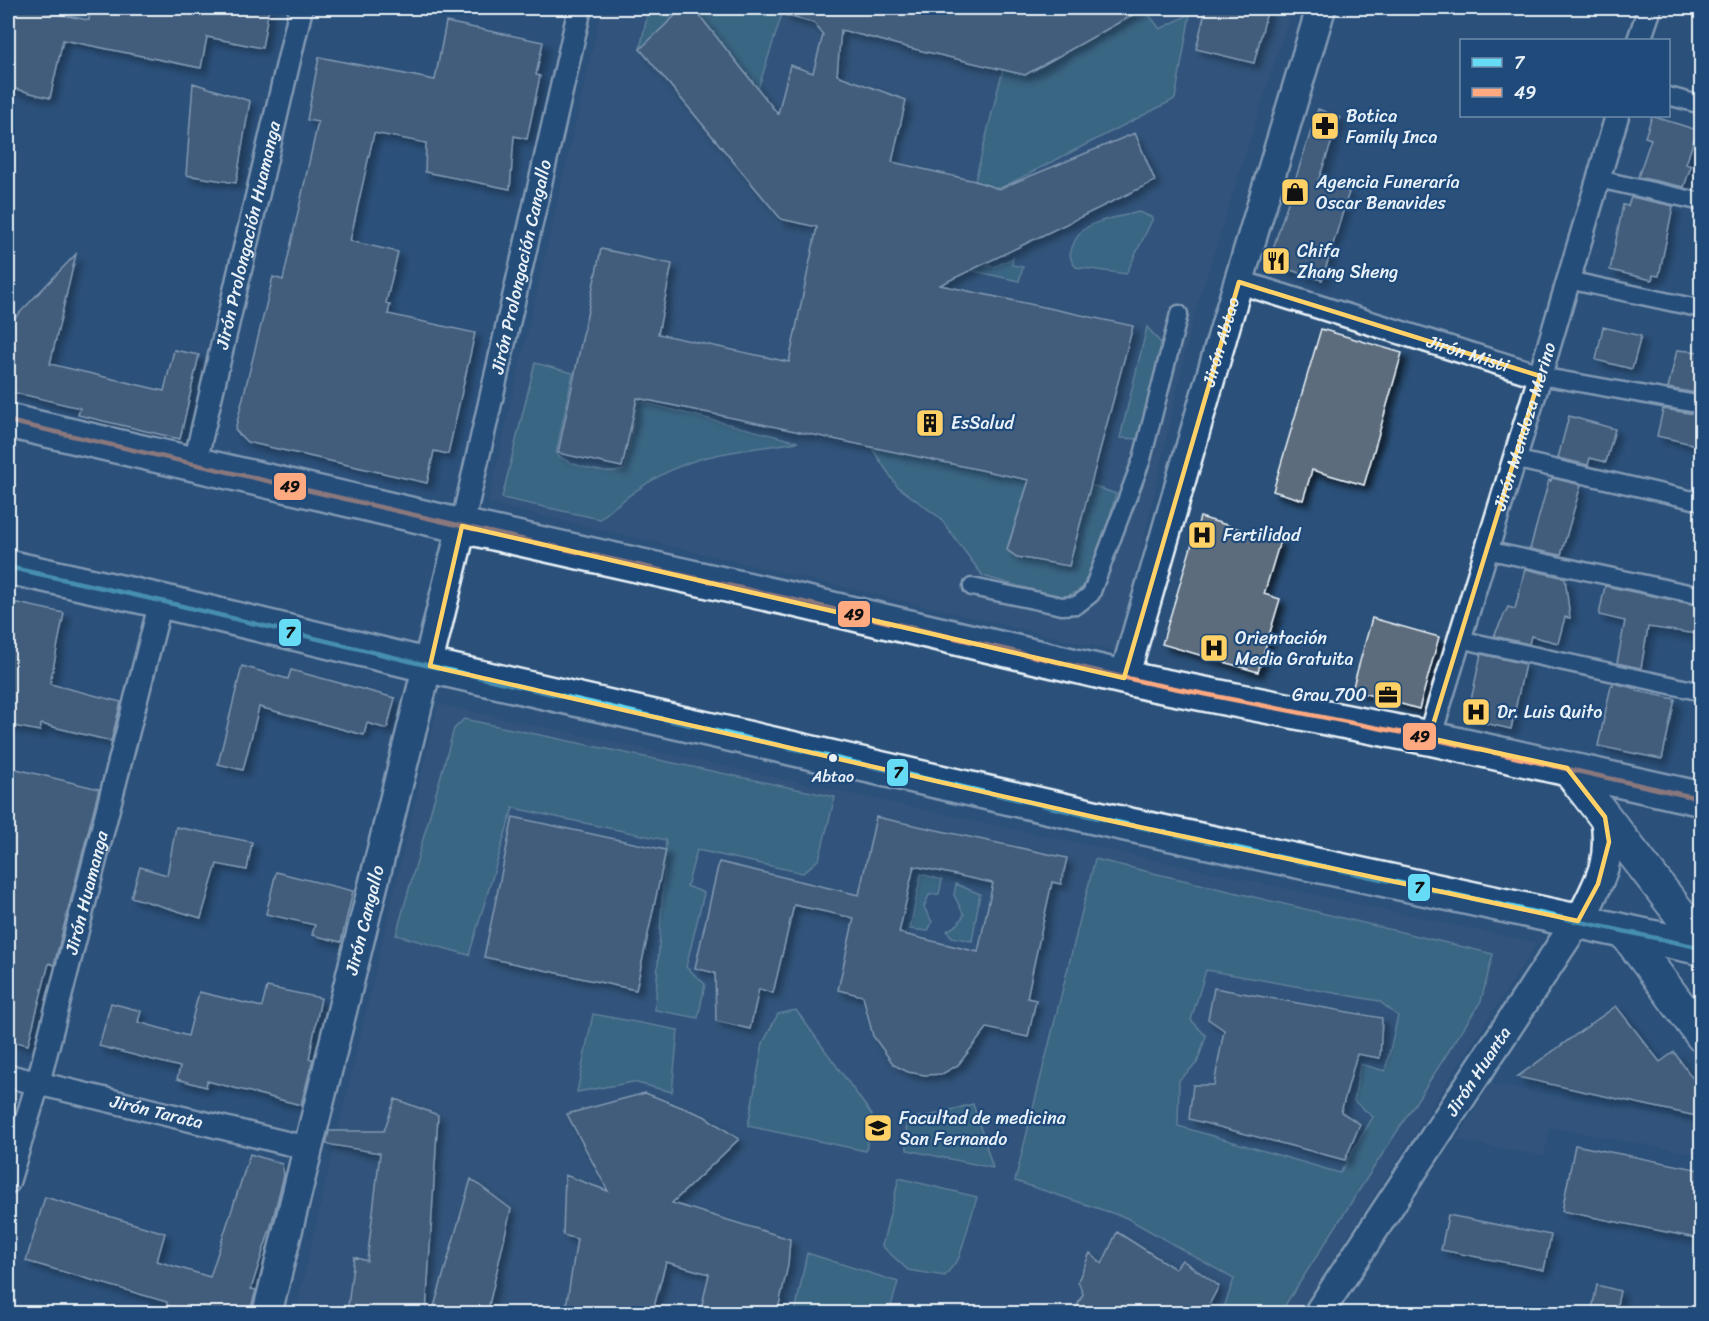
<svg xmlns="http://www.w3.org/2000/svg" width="1709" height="1321" font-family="Sriracha,sans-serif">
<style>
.built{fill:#3a597b}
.green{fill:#4c818e;stroke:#9ab9c3;stroke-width:1.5;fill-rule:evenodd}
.building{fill:#5d6c7c;stroke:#e8f1f8;stroke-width:1.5;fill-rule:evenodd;filter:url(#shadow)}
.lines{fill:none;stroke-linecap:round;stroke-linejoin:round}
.pedestrian-casing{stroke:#e8f1f8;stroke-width:21}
.minor-casing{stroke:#e8f1f8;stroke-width:27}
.tertiary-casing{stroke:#e8f1f8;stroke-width:33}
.secondary-casing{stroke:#e8f1f8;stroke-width:36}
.primary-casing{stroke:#e8f1f8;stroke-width:38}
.pedestrian{stroke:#1f4a7a;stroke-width:16}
.minor{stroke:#1f4a7a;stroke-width:22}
.tertiary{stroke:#1f4a7a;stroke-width:28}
.secondary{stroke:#1f4a7a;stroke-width:32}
.primary{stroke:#1f4a7a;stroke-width:33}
.bus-1-casing{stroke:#1f4a7a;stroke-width:9}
.bus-2-casing{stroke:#1f4a7a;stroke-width:9}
.bus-1{stroke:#66dbf5;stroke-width:4.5}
.bus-2{stroke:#ffa980;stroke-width:4.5}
.marked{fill:none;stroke:#ffd166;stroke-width:4.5;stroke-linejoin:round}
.bus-dot{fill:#e8f1f8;stroke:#1f4a7a;stroke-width:2}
.labels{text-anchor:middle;stroke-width:4.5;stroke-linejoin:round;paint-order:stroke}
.bus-label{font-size:16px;fill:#e8f1f8;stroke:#1f4a7a}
.poi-label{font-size:18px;fill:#e8f1f8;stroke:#1f4a7a;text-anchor:start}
.street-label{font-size:18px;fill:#e8f1f8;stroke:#1f4a7a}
.line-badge{stroke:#1f4a7a;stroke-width:2}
.pale-badge-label{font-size:16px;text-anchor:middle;font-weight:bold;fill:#111}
</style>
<defs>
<filter id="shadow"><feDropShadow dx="5.5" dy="5.5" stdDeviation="3" flood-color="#0009"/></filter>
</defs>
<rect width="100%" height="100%" fill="#2b517a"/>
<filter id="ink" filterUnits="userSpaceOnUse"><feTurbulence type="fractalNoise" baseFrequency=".0167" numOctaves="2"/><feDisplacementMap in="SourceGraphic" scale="12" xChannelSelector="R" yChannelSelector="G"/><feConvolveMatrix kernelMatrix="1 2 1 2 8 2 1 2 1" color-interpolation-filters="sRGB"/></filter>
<g filter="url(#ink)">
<!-- built -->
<path class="built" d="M602,8H1292L1193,318L1119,652L488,503Z
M438,704L1537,943L1299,1313L295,1314Z
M1491,1084L1701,1123V1155L1550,1127L1544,1156L1457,1140Z"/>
<!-- green -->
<path class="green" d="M649,8H784L758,89L695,10L640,49Z
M1144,8L1160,29L1190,14L1175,99L999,189L975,181L1003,69L1025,75Z
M1139,212L1153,218L1126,274L1076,267C1069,259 1069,254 1073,245C1083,218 1115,219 1139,212Z
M911,250L994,267L1013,258L1012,265L1023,267L1019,281L911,257Z
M1147,327L1166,349L1141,439L1120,438Z
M535,363L573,373L556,454C569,465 610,477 625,469L638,401L798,442C767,447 733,450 703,458C663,469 630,493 600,519L502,498Z
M871,447L1029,480L1008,545L1009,552L1017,557L1069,566L1091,485L1116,494C1110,513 1096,576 1083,587C1075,594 1068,596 1057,597L983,576L940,518L897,486Z
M464,719L835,797L819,859L803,873L697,850L687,886L704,893L686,967L705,984L698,1018L655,1010L666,840L513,808L469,955L396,935L454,729Z
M1095,859L1493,954L1481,1001L1280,1313H1222L1234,1279L1127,1218L1015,1181ZM1206,970L1379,1001L1398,1016L1385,1071L1360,1064L1354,1101L1373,1117L1340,1173L1178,1126L1179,1080L1197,1063L1206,1036L1191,1020Z
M921,874L942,880L939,894L929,895L924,907L932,922L928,931L910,929Z
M956,884L980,894L972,941L952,937L947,931L958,924L964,915L954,895Z
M796,1010L872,1115L866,1151L748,1126L763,1043L778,1014Z
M593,1014L678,1030L672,1092L633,1082L577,1092Z
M973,1104L993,1168L907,1150L906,1118L925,1117Z
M899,1178L977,1197L959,1258L945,1276L908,1270L882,1246Z
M807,1253L898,1282L889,1313H795Z"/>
<!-- building -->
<path class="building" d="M8,8H26L89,20L90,8H269L262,48L207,37L201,68L63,40L50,98L8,87Z
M785,8H1145L1025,75L918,50L841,30L837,75L906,100L892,162L975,181L999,189L1135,133L1155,181L940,285L1133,326L1069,566L1017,557L1007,550L1029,480L637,398L622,467L558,453L601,249L672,264L658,334L789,362L817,227L781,219L640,49L679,12L695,10L778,114L790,65L813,73L823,35L814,23L784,15Z
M1206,8H1268L1254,63L1196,49Z
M446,22L543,42L536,75L540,76L527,139L514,136L510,189L425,172L426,143L374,133L350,241L398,252L386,303L390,305L388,314L475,333L448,454L434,451L427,483L247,442L235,430L273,277L283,280L318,122L307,120L319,57L435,80Z
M193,83L250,101L236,183L186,175Z
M1318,109L1340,118L1318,181L1349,192L1322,280L1278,266L1270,258Z
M1652,116L1697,130L1686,164L1691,166L1684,187L1638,177L1651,139L1645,137Z
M1631,197L1673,206L1659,276L1653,275L1652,280L1610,270L1623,205L1628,206Z
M76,254L50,364L164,391L174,350L199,355L180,439L78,415L80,408L8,391V325Z
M1603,327L1641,336L1632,369L1596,360Z
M1321,329L1402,353L1364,485L1312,470L1303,500L1273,491Z
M1677,350L1701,352V394L1668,388Z
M1663,409L1701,415V446L1657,436Z
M1569,416L1615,429L1606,462L1590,458L1588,465L1558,458Z
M1552,478L1581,485L1561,555L1530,549L1549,480L1551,481Z
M1200,517L1280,541L1264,594L1280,599L1258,672L1162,644Z
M1525,569L1565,578L1570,618L1565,617L1558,643L1531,636L1529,644L1494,636L1508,607L1515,609Z
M1605,586L1701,606L1697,634L1648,627L1641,668L1617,663L1625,621L1599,615Z
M8,601L64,613L50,684L121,702L111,741L41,724L40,731L8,725Z
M1372,618L1439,637L1419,709L1352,690Z
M1481,654L1525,664L1511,729L1467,719Z
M242,666L288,679L291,670L395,698L387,729L367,723L364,735L259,707L243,770L218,764Z
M1613,683L1637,689V691L1675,699L1662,759L1598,746L1611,686H1613Z
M8,767L99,789L54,965L49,963L28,1045L8,1040Z
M513,817L666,850L636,990L484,957Z
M876,817L1067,858L1061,884L1052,882L1034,964L1027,998L1036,1000L1028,1037L987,1028L958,1065L942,1074L925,1075L908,1072L894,1065L873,1036L863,996L838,990L854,918L794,905L773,993L759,989L750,1029L716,1021L715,973L695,968L719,862L859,895ZM914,866L993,883L978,952L899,933Z
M176,827L252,842L247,870L217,864L201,918L131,897L140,867L167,875Z
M276,872L353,891L341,942L312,935L315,925L266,914Z
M267,987L321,998L309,1059H313L301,1105L207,1081L206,1087L177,1079L180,1067L99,1046L111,1003L141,1011L138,1022L188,1036L199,992L262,1007Z
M1214,988L1382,1018L1380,1058L1357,1054L1341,1112L1360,1124L1345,1160L1189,1119L1193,1085H1214L1224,1030L1208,1019Z
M1616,1006L1660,1062L1674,1052L1701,1090V1117L1517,1077Z
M645,1093L704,1116L739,1139L672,1203L790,1239L788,1265L777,1314H700L709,1274L666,1262L652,1314H565L577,1239L563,1235L565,1175L608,1191L567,1114Z
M395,1099L438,1115L426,1314H347L354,1257L367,1261L380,1153L326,1144L329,1131H384Z
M1575,1145L1701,1170V1239L1562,1211Z
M250,1154L282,1164L284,1175L271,1226L251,1289L256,1290L249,1314H197L167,1305V1302L26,1261L45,1197L165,1233L157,1261L210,1277Z
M471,1179L511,1209L487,1314H432Z
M1448,1215L1551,1235L1544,1270L1441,1250Z
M1117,1232L1175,1269L1182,1260L1219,1286L1204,1314H1073L1083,1294L1078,1281L1090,1253L1102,1264Z
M1597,1285L1620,1291L1615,1314H1591Z"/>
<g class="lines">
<!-- pedestrian casing -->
<g class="pedestrian-casing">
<path id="pedestrian" d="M1668,96L1702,105
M1598,179L1702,202
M1568,280L1702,309
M1540,376L1702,405
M1514,459L1702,502
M1486,550L1702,596
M972,587L1062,606L1077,605L1091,594L1142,459L1179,314
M1459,639L1702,692"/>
</g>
<!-- minor casing -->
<g class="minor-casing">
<g id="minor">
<path d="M1639,40L1650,8"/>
<path id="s1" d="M1239,282L1540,376"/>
<path id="s2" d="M195,463L301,8"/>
<path id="s3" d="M462,526L580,8"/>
<path id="s4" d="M1429,738L1540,376L1617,116"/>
<path id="s5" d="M8,1076L307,1148"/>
<path id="s6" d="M8,1182L38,1083L161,601"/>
</g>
</g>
<!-- tertiary casing -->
<g class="tertiary-casing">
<g id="tertiary">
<path id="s7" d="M1124,678L1226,324L1321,8"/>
<path id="s8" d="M267,1314C330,1051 399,789 462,526"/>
<path id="s9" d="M1318,1314L1586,908C1604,873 1611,857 1605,817"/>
</g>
</g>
<!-- secondary casing -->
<g class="secondary-casing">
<path id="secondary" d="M1567,768L1702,942
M1624,931L1702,1036"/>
</g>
<!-- primary casing -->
<g class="primary-casing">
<path id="primary" d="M8,421L462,526L790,599L1148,683L1429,738L1702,799
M8,567L161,601L430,666L1116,822L1702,948"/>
</g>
<!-- pedestrian -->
<use href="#pedestrian" class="pedestrian"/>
<!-- minor -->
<use href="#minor" class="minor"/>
<!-- tertiary -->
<use href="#tertiary" class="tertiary"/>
<!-- secondary -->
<use href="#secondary" class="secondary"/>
<!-- primary -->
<use href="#primary" class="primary"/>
<!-- bus-1 casing -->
<g class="bus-1-casing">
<path id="bus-1" d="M8,567L161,601L430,666L1116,822L1702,948"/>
</g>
<!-- bus-2 casing -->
<g class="bus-2-casing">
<path id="bus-2" d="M8,421L462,526L790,599L1148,683L1429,738L1702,799"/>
</g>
<!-- bus-1 -->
<use href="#bus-1" class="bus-1"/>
<!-- bus-2 -->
<use href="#bus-2" class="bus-2"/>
</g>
</g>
<!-- marked area -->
<path d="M0 0H1709V1321H0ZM1239,282L1540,376L1429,738L1567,768L1605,817L1609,842L1598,884L1578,921L1116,822L430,666L462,526L1124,678Z" fill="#2b517a" fill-opacity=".55" fill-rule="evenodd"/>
<path class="marked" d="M1239,282L1540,376L1429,738L1567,768L1605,817L1609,842L1598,884L1578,921L1116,822L430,666L462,526L1124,678Z"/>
<!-- icons -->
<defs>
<g id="pharmacy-square" transform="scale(1.5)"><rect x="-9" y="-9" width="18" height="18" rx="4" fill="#ffd166" stroke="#1f4a7a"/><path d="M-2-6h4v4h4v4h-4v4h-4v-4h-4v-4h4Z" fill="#111"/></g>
<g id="shop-square" transform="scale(1.5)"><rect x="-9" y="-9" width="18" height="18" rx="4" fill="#ffd166" stroke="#1f4a7a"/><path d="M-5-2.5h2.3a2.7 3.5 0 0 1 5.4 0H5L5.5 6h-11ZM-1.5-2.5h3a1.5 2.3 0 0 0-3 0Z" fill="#111"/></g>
<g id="restaurant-square" transform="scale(1.5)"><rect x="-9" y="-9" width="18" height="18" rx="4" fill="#ffd166" stroke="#1f4a7a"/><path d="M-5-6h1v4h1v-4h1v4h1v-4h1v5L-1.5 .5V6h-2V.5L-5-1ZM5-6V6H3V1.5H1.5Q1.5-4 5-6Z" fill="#111"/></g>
<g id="building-square" transform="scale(1.5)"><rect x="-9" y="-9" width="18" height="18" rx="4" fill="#ffd166" stroke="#1f4a7a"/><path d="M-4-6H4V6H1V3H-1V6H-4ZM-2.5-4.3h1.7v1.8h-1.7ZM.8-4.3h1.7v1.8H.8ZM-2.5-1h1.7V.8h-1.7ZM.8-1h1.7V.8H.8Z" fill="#111"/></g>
<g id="hospital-square" transform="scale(1.5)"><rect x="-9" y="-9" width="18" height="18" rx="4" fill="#ffd166" stroke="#1f4a7a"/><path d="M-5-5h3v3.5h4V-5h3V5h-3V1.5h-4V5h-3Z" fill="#111"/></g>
<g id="office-square" transform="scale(1.5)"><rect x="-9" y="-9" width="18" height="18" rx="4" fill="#ffd166" stroke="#1f4a7a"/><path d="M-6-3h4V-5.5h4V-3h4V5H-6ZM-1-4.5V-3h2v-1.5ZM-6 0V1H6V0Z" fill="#111"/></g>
<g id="university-square" transform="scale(1.5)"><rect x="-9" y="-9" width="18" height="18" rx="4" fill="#ffd166" stroke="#1f4a7a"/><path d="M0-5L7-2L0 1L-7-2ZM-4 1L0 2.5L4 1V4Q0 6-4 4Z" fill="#111"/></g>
</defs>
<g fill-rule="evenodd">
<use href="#pharmacy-square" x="1325" y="126"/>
<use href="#shop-square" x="1295" y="192"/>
<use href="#restaurant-square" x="1276" y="261"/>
<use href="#building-square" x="930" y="423"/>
<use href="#hospital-square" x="1202" y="535"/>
<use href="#hospital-square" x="1214" y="648"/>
<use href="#office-square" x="1388" y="695"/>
<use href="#hospital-square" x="1476" y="712"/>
<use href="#university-square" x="878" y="1128"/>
</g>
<!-- markers -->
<circle class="bus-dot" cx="833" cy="758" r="5"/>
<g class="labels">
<!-- bus labels -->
<g class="bus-label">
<text x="833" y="782">Abtao</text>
</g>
<!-- poi labels -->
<g class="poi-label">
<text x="1346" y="122">Botica<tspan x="1346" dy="21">Family Inca</tspan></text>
<text x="1316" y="188">Agencia Funeraría<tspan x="1316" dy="21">Oscar Benavides</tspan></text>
<text x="1297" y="257">Chifa<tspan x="1297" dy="21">Zhang Sheng</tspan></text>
<text x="951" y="429">EsSalud</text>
<text x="1223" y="541">Fertilidad</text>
<text x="1235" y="644">Orientación<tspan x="1235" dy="21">Media Gratuita</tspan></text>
<text x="1367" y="701" text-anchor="end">Grau 700</text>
<text x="1497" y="718">Dr. Luis Quito</text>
<text x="899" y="1124">Facultad de medicina<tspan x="899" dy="21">San Fernando</tspan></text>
</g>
<!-- street labels -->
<g class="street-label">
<text dy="6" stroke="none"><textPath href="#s2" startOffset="234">Jirón Prolongación Huamanga</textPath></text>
<text dy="6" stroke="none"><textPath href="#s3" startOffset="266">Jirón Prolongación Cangallo</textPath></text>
<text dy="6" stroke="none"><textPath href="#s7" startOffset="350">Jirón Abtao</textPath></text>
<text dy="6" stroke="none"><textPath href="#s1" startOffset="240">Jirón Misti</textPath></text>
<text dy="6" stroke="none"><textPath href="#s4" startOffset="326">Jirón Mendoza Merino</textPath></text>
<text dy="6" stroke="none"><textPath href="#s6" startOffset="300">Jirón Huamanga</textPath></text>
<text dy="6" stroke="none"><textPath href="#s8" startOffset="406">Jirón Cangallo</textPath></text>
<text dy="6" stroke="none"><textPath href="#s9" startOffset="291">Jirón Huanta</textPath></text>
<text dy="6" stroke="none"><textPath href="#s5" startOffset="153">Jirón Tarata</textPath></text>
</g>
</g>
<g class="line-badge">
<rect x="273" y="472" width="34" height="29" rx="6" fill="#ffa980"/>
<rect x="837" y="600" width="34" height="28" rx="6" fill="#ffa980"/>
<rect x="278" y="618" width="24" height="29" rx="6" fill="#66dbf5"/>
<rect x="1402" y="722" width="35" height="29" rx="6" fill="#ffa980"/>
<rect x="886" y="758" width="23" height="29" rx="6" fill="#66dbf5"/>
<rect x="1407" y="873" width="24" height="29" rx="6" fill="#66dbf5"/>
</g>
<g class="pale-badge-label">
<text x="290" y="492">49</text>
<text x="854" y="620">49</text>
<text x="290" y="638">7</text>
<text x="1420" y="742">49</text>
<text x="898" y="778">7</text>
<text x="1419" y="893">7</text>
</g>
<!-- margin -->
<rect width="1709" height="1321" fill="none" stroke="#1f4a7a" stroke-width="30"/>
<rect x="15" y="15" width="1679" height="1291" fill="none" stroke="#e8f1f8" stroke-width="2" filter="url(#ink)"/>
<!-- legend -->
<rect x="1460" y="39" width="210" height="78" fill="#1f4a7a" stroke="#6f8dac" stroke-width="1.5"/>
<rect x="1472" y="58" width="30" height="9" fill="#66dbf5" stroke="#6f8dac" stroke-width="1.5"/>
<text x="1514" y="69" font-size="18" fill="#e8f1f8">7</text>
<rect x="1472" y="88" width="30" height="9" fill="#ffa980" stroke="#6f8dac" stroke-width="1.5"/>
<text x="1514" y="99" font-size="18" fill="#e8f1f8">49</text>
</svg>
